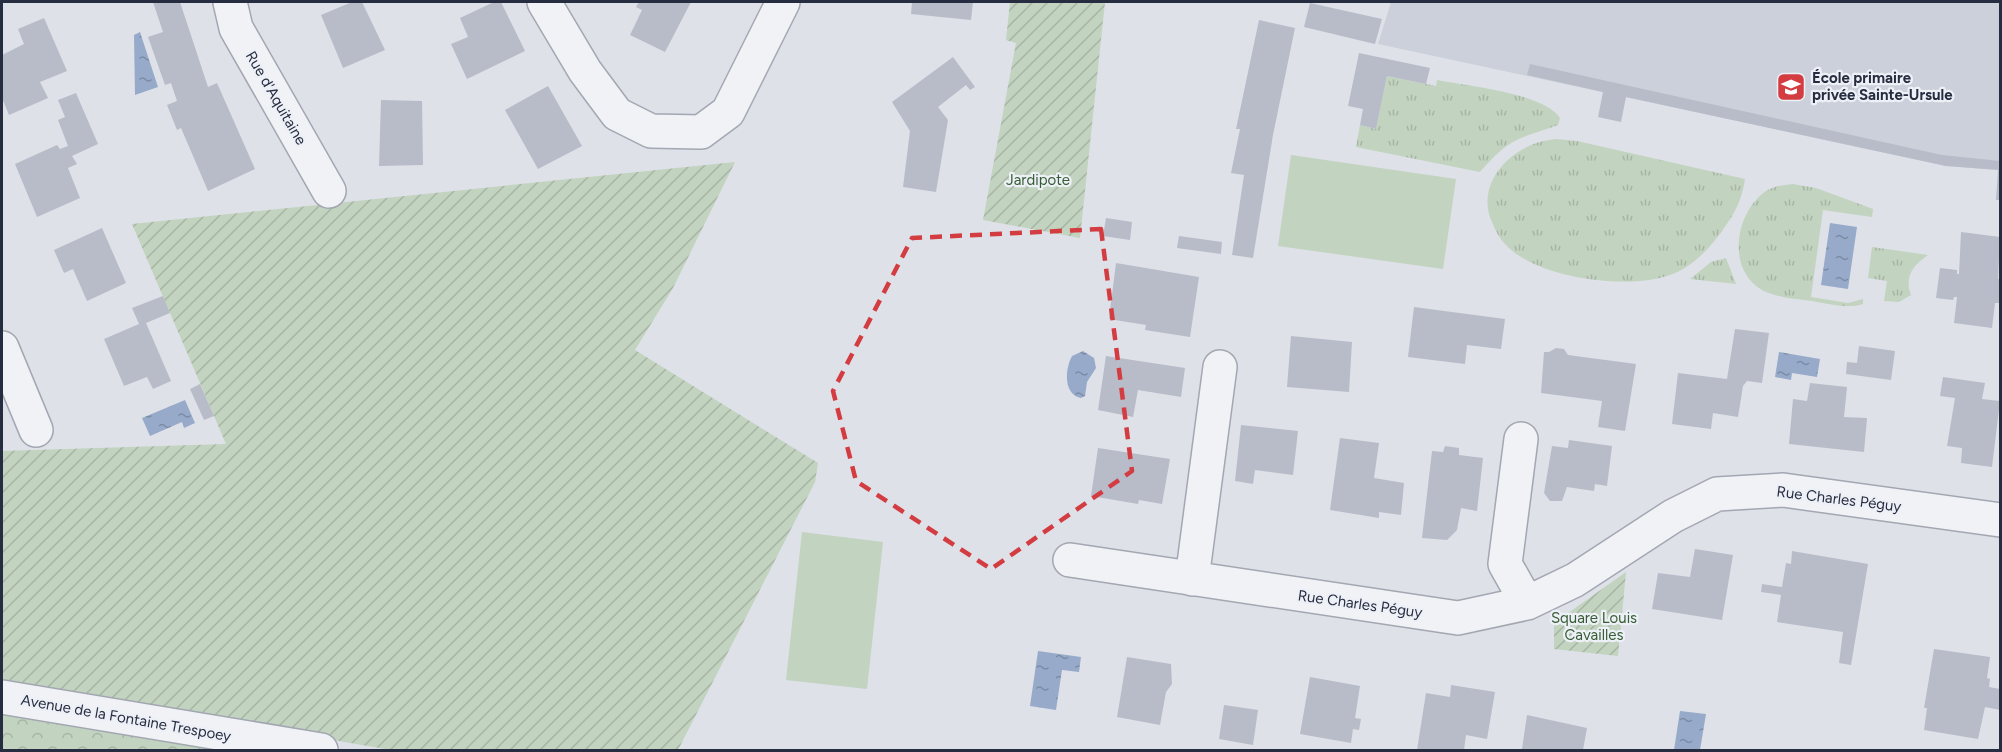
<svg xmlns="http://www.w3.org/2000/svg" width="2002" height="752" font-family="Figtree,sans-serif">
<style>
.built{fill:#ccd0da}
.grass{fill:url(#grass-tufts)}
.forest{fill:url(#forest-crowns)}
.garden{fill:url(#garden-furrows)}
.pitch{fill:#c2d3bf}
.water{fill:url(#water-ripples)}
.building{fill:#b8bcc8}
.lines{fill:none;stroke-linecap:round;stroke-linejoin:round}
.street-casing{stroke:#a3a7b2;stroke-width:36}
.street{stroke:#f1f2f6;stroke-width:33}
.marked{fill:none;stroke:#d33d42;stroke-width:4.5;stroke-dasharray:12 8;stroke-linejoin:round}
.labels{text-anchor:middle;stroke-width:4.5;stroke-linejoin:round;paint-order:stroke}
.poi-label{font-size:15px;font-weight:bold;fill:#272d40;stroke:#edf0f6;text-anchor:start}
.street-label{font-size:15px;fill:#272d40;stroke:#edf0f6}
.park-label{font-size:15px;fill:#365c33;stroke:#edf0f6}
</style>
<defs>
<pattern id="grass-tufts" width="24" height="20" patternUnits="userSpaceOnUse" patternTransform="scale(1.5)"><rect width="24" height="20" fill="#c2d3bf"/><path d="M3 7l-1-3M5 7V3M7 7l1-3M15 17l-1-3M17 17v-4M19 17l1-3" fill="none" stroke="#a7b5a5"/></pattern>
<pattern id="forest-crowns" width="20" height="18" patternUnits="userSpaceOnUse" patternTransform="scale(1.5)"><rect width="20" height="18" fill="#c2d3bf"/><path d="M2 6a3 3 0 1 1 6 0M12 15a3 3 0 1 1 6 0" fill="none" stroke="#a7b5a5"/></pattern>
<pattern id="garden-furrows" width="10" height="10" patternUnits="userSpaceOnUse" patternTransform="scale(1.5)"><rect width="10" height="10" fill="#c2d3bf"/><path d="M-1 1l2-2M0 10L10 0M9 11l2-2" fill="none" stroke="#a7b5a5"/></pattern>
<pattern id="water-ripples" width="26" height="14" patternUnits="userSpaceOnUse" patternTransform="scale(1.5)"><rect width="26" height="14" fill="#97aaca"/><path d="M2 4q2-2 4 0t4 0M15 11q2-2 4 0t4 0" fill="none" stroke="#7b8ba5"/></pattern>
</defs>
<rect width="100%" height="100%" fill="#dee1e8"/>
<!-- built -->
<path class="built" d="M1391,2H2000V170L1946,166L1378,44Z"/>
<!-- grass -->
<path class="grass" d="M1387,76L1436,86L1437,80C1466,86 1545,93 1560,118L1558,125C1516,140 1511,137 1480,172L1356,147L1360,125L1376,129Z
M1556,139L1577,141L1745,179C1742,198 1736,212 1724,228C1711,247 1693,267 1670,275C1628,290 1538,279 1506,245C1500,239 1495,230 1492,222C1484,205 1487,186 1498,171C1512,152 1533,141 1556,139Z
M1793,184L1816,188L1873,209L1872,217L1823,210L1811,297L1848,303L1863,299V304C1847,309 1829,304 1812,301C1795,299 1768,297 1755,285C1727,261 1738,210 1766,191C1774,186 1784,185 1793,184Z
M1872,247L1928,255C1913,265 1904,277 1911,295L1899,302L1884,301L1887,281L1868,278Z
M1726,258L1736,284L1690,279L1711,262Z"/>
<!-- forest -->
<path class="forest" d="M2,705L289,750H2Z"/>
<!-- garden -->
<path class="garden" d="M1010,2H1105L1080,238L983,220L1016,43L1006,40Z
M735,162L673,288L635,350L818,463L815,482L678,750H391L2,683V451L226,444L132,224Z
M1626,572L1618,656L1554,649V623Z"/>
<!-- pitch -->
<path class="pitch" d="M1291,155L1456,179L1443,269L1278,246Z
M802,532L883,542L867,689L786,680Z"/>
<!-- water -->
<path class="water" d="M140,32L158,87L135,95L134,35Z
M1830,223L1857,227L1848,289L1821,285Z
M1083,351L1094,358L1096,368L1087,382L1085,396L1081,398C1063,394 1065,369 1072,356Z
M1779,352L1820,359L1817,377L1792,373L1791,380L1775,377Z
M185,400L195,423L184,428L182,422L150,436L142,418Z
M1038,651L1081,657L1079,672L1062,670L1056,710L1030,706Z
M1680,711L1706,714L1700,750H1674Z"/>
<!-- building -->
<path class="building" d="M153,2H180L208,87L217,83L255,169L208,191L181,128L177,130L167,105L177,101L171,83L165,85L148,37L163,32Z
M352,2H362L385,50L343,68L321,15Z
M494,2H501L525,51L467,79L451,44L468,37L460,18Z
M639,2H691L665,52L630,35L642,10L636,7Z
M912,2H973L971,20L911,14Z
M1310,3L1382,19L1375,44L1304,27Z
M44,18L67,71L40,82L48,98L9,115L2,98V55L24,44L18,29Z
M1259,20L1295,28L1273,135L1253,258L1232,255L1244,175L1231,173L1240,129H1236Z
M1359,53L1430,68L1426,84L1387,76L1376,129L1360,125L1363,109L1348,106Z
M953,57L975,87L970,90L966,85L938,107L948,120L936,192L903,187L910,131L892,102Z
M1530,64L1942,155L2000,161V200H1996L1998,170L1946,166L1626,97L1621,122L1598,117L1603,92L1527,75Z
M548,86L582,146L538,169L505,110Z
M76,93L98,144L72,156L77,164L68,168L80,198L37,217L15,164L57,145L60,149L68,146L58,120L65,117L58,100Z
M381,100L422,101L423,165L379,166Z
M1106,218L1132,222L1130,240L1103,236Z
M102,228L126,283L87,301L73,269L64,273L54,250Z
M1961,232L2000,237L1998,279H2000V303H1995L1992,328L1954,323L1957,297H1954L1953,300L1936,298L1940,268L1957,270V274H1959Z
M1179,236L1222,242L1221,254L1177,248Z
M1116,263L1199,277L1190,337L1145,330L1146,325L1109,319Z
M163,296L170,313L146,323L171,381L153,389L147,377L124,386L104,339L139,324L132,308Z
M1414,307L1505,319L1501,349L1467,345L1465,364L1408,357Z
M1735,329L1769,333L1762,383L1747,381L1743,386L1738,417L1713,413L1711,429L1672,424L1678,373L1727,379Z
M1291,336L1352,342L1349,392L1287,387Z
M1859,346L1895,351L1891,380L1846,374L1847,362L1857,363Z
M1556,348L1564,349L1568,355L1636,364L1625,431L1598,427L1602,401L1541,393L1544,352H1549Z
M1106,356L1185,368L1181,397L1138,390L1133,417L1098,410Z
M1943,377L1985,383L1982,399L2000,401L1992,467L1961,463L1962,448L1947,446L1955,398L1940,396Z
M1810,383L1847,387L1844,417L1867,418L1864,452L1789,444L1793,399L1807,401Z
M200,384L214,416L204,420L190,389Z
M1241,425L1298,431L1293,475L1255,470L1253,484L1235,481Z
M1340,438L1379,443L1374,478L1404,483L1401,515L1379,512V518L1330,510Z
M1569,440L1612,446L1607,486L1595,484L1594,491L1567,487L1562,501H1550L1544,493L1552,446L1568,448Z
M1445,446L1459,448V455L1483,458L1477,511L1461,508L1457,530L1447,540L1422,538L1432,451L1443,452Z
M1098,448L1170,459L1162,504L1139,500L1138,504L1091,496Z
M1695,549L1733,555L1722,620L1652,609L1658,573L1690,577Z
M1792,551L1868,564L1851,665L1839,663L1843,632L1777,622L1781,595L1761,592L1762,584L1782,587L1786,563L1791,564Z
M1934,649L1990,657L1987,678L1990,679L1989,687L2000,689V710L1985,707L1978,739L1924,730L1927,708H1924Z
M1127,657L1171,664L1172,684L1166,692L1160,725L1117,717Z
M1310,677L1360,686L1355,718L1361,719L1359,730L1353,729L1351,743L1300,734Z
M1451,685L1495,692L1487,739L1466,735L1464,750H1417L1426,693L1450,697Z
M1224,705L1258,710L1253,745L1219,739Z
M1527,715L1587,728L1583,750L1522,749Z"/>
<g class="lines">
<!-- street casing -->
<g class="street-casing">
<path id="street" d="M230,2L236,28L329,191
M544,2L585,71L617,114L651,131L701,132L728,112L783,2
M2,348L36,430
M1521,439L1505,564L1527,603
M1070,560L1458,618L1527,603L1575,580L1673,516L1717,494L1783,490L2000,520
M1192,579L1220,367
M2,697L321,750"/>
</g>
<!-- street -->
<use href="#street" class="street"/>
</g>
<!-- marked area -->
<path class="marked" d="M1101,229L1132,471L991,569L856,481L833,391L912,238Z"/>
<!-- icons -->
<defs>
<g id="school-square" transform="scale(1.5)"><rect x="-9" y="-9" width="18" height="18" rx="4" fill="#d33d42" stroke="#edf0f6"/><path d="M0-5L7-2L0 1L-7-2ZM-4 1L0 2.5L4 1V4Q0 6-4 4Z" fill="#fff"/></g>
</defs>
<g fill-rule="evenodd">
<use href="#school-square" x="1791" y="87"/>
</g>
<g class="labels">
<!-- poi labels -->
<g class="poi-label">
<text x="1812" y="83">École primaire<tspan x="1812" dy="17">privée Sainte-Ursule</tspan></text>
</g>
<!-- street labels -->
<g class="street-label">
<text transform="translate(276 98) rotate(60)" y="5">Rue d'Aquitaine</text>
<text transform="translate(1839 499) rotate(7)" y="5">Rue Charles Péguy</text>
<text transform="translate(1360 604) rotate(8)" y="5">Rue Charles Péguy</text>
<text transform="translate(126 718) rotate(10)" y="5">Avenue de la Fontaine Trespoey</text>
</g>
<!-- park labels -->
<g class="park-label">
<text x="1038" y="185">Jardipote</text>
<text x="1594" y="623">Square Louis<tspan x="1594" dy="17">Cavailles</tspan></text>
</g>
</g>
<!-- border -->
<rect width="2002" height="752" fill="none" stroke="#272d40" stroke-width="6"/>
</svg>
